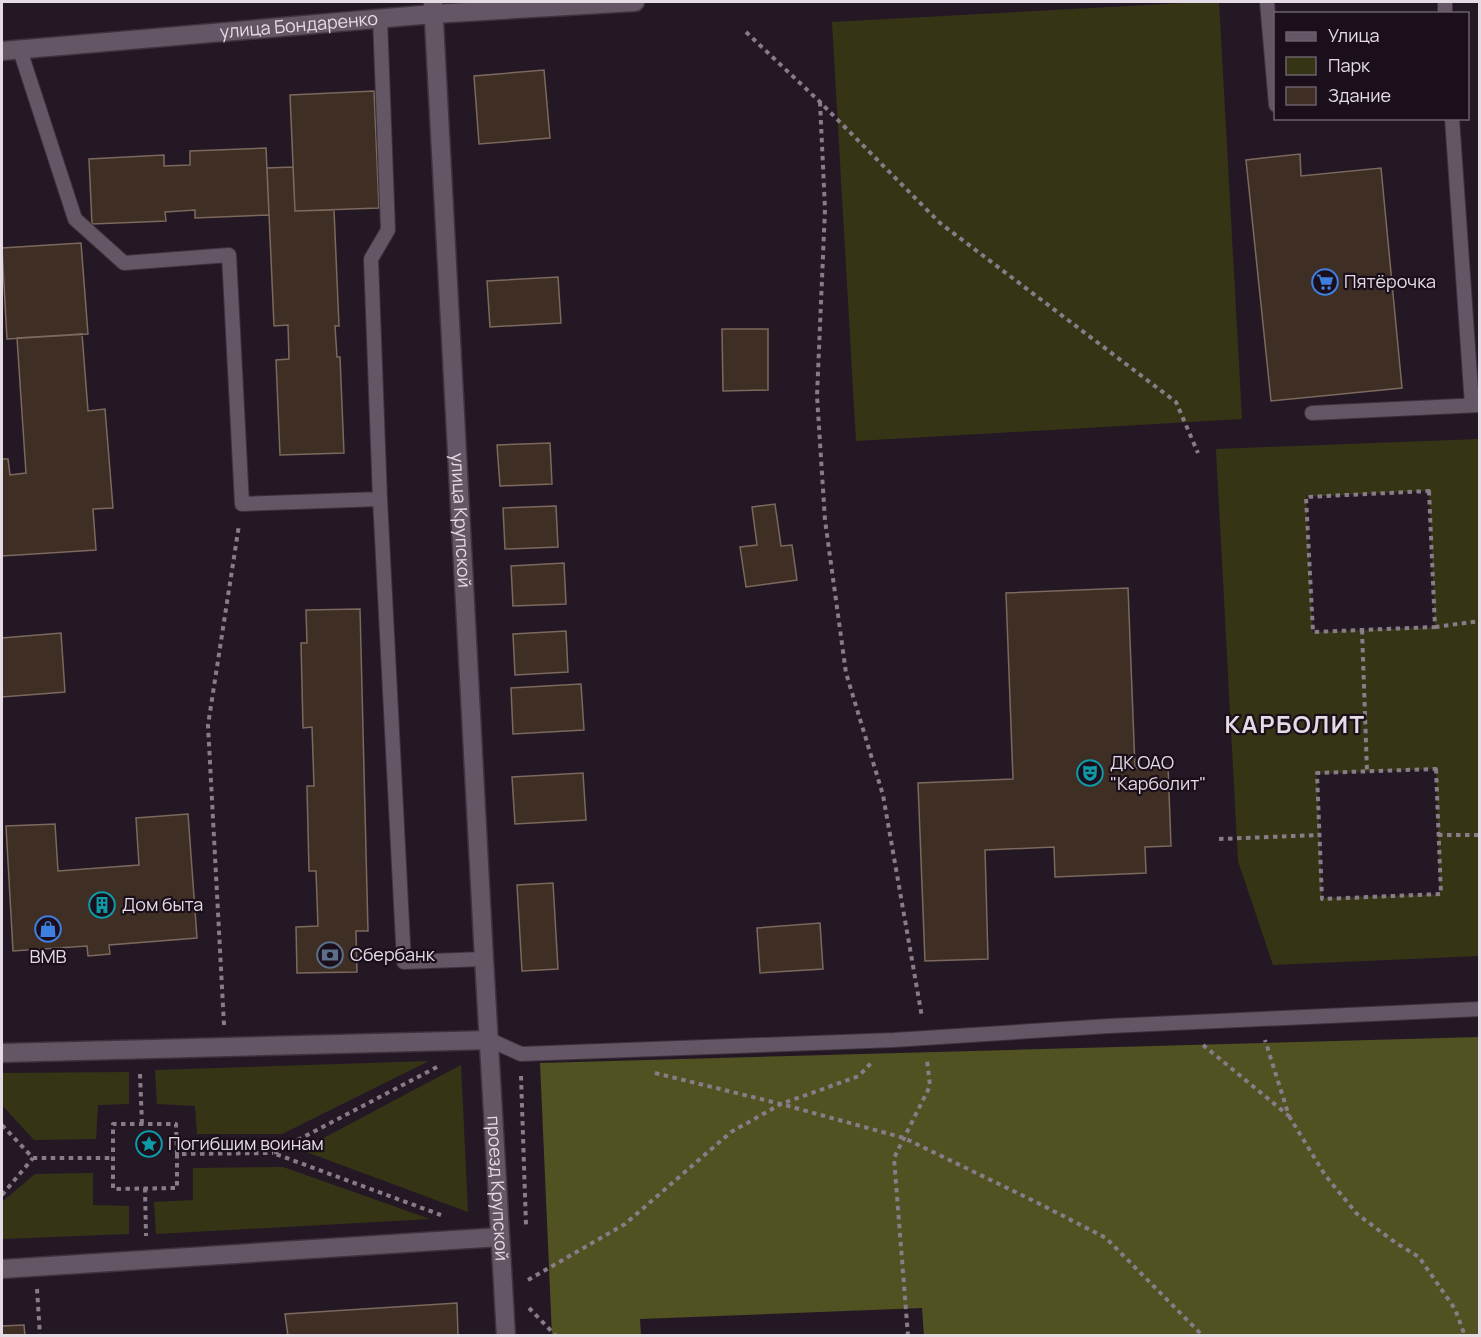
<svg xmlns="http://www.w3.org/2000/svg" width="1481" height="1337" font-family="Manrope,sans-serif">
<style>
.green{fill:#353516;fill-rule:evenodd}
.forest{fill:#515221}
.building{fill:#3e2e23;stroke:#7c695d;stroke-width:1.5}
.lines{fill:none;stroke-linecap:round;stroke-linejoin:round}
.lane-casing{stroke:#3d333d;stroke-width:16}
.street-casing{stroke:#3d333d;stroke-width:21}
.path{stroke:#877c87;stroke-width:4;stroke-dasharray:4.5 4.5;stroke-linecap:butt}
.lane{stroke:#655665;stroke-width:14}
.street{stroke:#655665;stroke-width:18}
.labels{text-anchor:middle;stroke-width:4.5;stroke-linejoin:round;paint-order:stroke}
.street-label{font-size:18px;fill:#e4dbe4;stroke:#1b0f1b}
.poi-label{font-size:18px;fill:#e4dbe4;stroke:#1b0f1b;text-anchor:start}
.district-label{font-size:24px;font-weight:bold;letter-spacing:1.5px;fill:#e4dbe4;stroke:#1b0f1b}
</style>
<rect width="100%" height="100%" fill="#251825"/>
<!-- green -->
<path class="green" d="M1204,2H1219L1242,419L856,441L832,22Z
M1479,439V956L1273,965L1238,861L1216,449ZM1429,491L1435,627L1313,632L1306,497ZM1436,769L1440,894L1322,898L1317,774Z
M429,1061L282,1134H197L195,1106L157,1104L155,1070Z
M461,1065L468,1212L301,1150Z
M129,1072V1104L98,1105L96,1139L34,1140L2,1105V1073Z
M283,1167L430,1219L156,1234L154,1202L193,1200V1168Z
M93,1173V1205L129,1206V1234L2,1239V1202L35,1174Z"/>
<!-- forest -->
<path class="forest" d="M1479,1037V1335L924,1336L922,1308L640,1319L641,1335H552L540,1063Z"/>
<!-- building -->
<path class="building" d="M544,70L550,138L479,144L474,76Z
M374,91L379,208L295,211L290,95Z
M266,148L269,215L195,218V210L165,212L166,221L92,224L89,159L164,155V166L190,165V151Z
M1300,154L1301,176L1381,168L1402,388L1271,401L1246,160Z
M293,167L295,211L334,210L339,326H335L337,357H340L344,453L280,455L276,360L289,359L288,325L274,326L267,168Z
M81,243L88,334L7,339L2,248Z
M558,277L561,323L490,327L487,281Z
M722,329H768V390L723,391Z
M82,334L88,411L105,409L113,508L93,509L96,550L2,556V459H8L10,475L26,473L17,338Z
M550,443L552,484L500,486L497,445Z
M775,504L781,546L792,545L797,580L746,587L740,547L757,545L752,507Z
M556,506L558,547L505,549L503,508Z
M564,563L566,604L513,606L511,566Z
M1128,588L1135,768L1168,766L1171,846L1145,847L1146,873L1055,877L1054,847L985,850L988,959L925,961L918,783L1013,779L1006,593Z
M360,609L368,931H356L357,972L297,973L296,927L318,926L316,871H309L307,786H314L312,727L303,728L301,643H307L306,610Z
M566,631L568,672L515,675L513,634Z
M61,633L65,692L2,697V638Z
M581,684L584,730L513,734L511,688Z
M583,773L586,820L515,824L512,777Z
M188,814L197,938L109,945L110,954L88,956L87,946L13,951L6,826L55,824L58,871L139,865L136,818Z
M553,883L558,969L522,971L517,885Z
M820,923L823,969L760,973L757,928Z
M457,1303L458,1336H288L285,1314Z
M24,1325L25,1336H2V1326Z"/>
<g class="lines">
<!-- lane casing -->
<g class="lane-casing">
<path id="lane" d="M1267,2L1276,105
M1445,2V14
M380,18L388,230L371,259L380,499L404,962L484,959
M20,50L75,219L124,263L229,255L242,504L380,499
M1452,118L1472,405
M1312,413L1480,405
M490,1040L521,1054L894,1040L1109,1026L1480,1009"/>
</g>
<!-- street casing -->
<g class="street-casing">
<g id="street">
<path id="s1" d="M433,2L484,959L506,1336"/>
<path id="s2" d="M2,51L433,14L635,2"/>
<path d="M2,1053L490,1040"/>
<path d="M2,1269L500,1237"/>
</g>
</g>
<!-- path -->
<path class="path" d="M746,32L820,102L940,223L1176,402L1198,453
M820,102L825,209L817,396L825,520L846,673L883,795L922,1017
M1429,491L1435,627L1313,632L1306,497Z
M1435,627L1480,621
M1362,630L1367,771
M1436,769L1441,894L1322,899L1317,773Z
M1438,835H1480
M1219,839L1319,835
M224,1025L208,725L239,525
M1203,1045L1289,1116L1265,1040
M437,1067L273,1153L441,1215
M655,1073L781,1104L904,1138L1034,1201L1106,1238L1203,1336
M140,1074L142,1124
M521,1076L526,1225
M1289,1116L1325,1175L1357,1214L1396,1243L1419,1257L1455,1309L1465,1336
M2,1125L33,1158H113
M177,1154V1188L113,1189V1124H176L177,1154L273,1153
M145,1188L146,1236
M2,1195L33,1158
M528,1280L625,1224L731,1132L781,1104L859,1076L871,1063
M37,1289L40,1336
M529,1308L556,1336
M908,1336L894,1158L930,1086L927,1060"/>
<!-- lane -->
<use href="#lane" class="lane"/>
<!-- street -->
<use href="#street" class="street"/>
</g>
<!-- icons -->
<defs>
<g id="supermarket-ring" transform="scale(1.35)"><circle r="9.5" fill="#1b0f1b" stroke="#3f7fe0" stroke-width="1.5"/><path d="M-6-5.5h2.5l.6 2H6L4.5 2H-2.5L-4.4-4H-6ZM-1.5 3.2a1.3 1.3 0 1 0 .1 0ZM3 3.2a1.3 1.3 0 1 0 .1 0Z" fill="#3f7fe0"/></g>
<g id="theatre-ring" transform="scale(1.35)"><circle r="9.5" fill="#1b0f1b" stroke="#0f9aa8" stroke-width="1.5"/><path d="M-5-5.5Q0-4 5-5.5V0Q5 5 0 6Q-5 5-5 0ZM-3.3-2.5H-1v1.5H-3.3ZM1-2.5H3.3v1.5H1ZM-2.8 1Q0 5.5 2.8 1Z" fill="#0f9aa8"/></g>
<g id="building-ring" transform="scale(1.35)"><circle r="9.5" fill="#1b0f1b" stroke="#0f9aa8" stroke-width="1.5"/><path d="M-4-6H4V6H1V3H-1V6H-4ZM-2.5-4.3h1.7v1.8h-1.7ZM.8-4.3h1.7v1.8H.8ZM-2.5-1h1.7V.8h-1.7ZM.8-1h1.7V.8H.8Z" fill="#0f9aa8"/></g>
<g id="shop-ring" transform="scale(1.35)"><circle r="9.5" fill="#1b0f1b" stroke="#3f7fe0" stroke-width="1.5"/><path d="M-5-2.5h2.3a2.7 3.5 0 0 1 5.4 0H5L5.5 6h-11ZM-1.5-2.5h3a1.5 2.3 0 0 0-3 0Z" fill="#3f7fe0"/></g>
<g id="bank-ring" transform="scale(1.35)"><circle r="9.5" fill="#1b0f1b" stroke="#5c6f8a" stroke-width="1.5"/><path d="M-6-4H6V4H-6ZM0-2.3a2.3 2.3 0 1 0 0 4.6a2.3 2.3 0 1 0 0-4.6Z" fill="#5c6f8a"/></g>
<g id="sight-ring" transform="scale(1.35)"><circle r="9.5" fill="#1b0f1b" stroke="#0f9aa8" stroke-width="1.5"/><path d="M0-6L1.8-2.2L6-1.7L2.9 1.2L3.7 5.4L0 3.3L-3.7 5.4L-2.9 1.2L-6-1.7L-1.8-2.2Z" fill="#0f9aa8"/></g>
</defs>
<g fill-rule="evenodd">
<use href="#supermarket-ring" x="1325" y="282"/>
<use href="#theatre-ring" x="1090" y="773"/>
<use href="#building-ring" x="102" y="905"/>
<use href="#shop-ring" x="48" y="929"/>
<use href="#bank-ring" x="330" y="955"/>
<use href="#sight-ring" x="149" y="1144"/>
</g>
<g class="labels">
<!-- street labels -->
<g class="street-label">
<text dy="6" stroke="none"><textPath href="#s2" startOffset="298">улица Бондаренко</textPath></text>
<text dy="6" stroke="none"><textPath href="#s1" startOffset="519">улица Крупской</textPath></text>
<text dy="6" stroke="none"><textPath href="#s1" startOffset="1188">проезд Крупской</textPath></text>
</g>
<!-- poi labels -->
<g class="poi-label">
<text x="1344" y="288">Пятёрочка</text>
<text x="1110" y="769">ДК ОАО<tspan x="1110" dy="21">"Карболит"</tspan></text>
<text x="122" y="911">Дом быта</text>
<text x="350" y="961">Сбербанк</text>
<text x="48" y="963" text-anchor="middle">ВМВ</text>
<text x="168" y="1150">Погибшим воинам</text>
</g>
<!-- district labels -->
<g class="district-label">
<text x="1295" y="733">КАРБОЛИТ</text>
</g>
</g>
<!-- border -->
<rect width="1481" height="1337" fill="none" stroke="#e4dbe4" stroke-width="6"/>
<!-- legend -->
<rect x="1274" y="12" width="195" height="108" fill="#1b0f1b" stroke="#6b616b" stroke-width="1.5"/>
<rect x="1286" y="32" width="30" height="9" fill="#655665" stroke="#6b616b" stroke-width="1.5"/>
<text x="1328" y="42" font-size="18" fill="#e4dbe4">Улица</text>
<rect x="1286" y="57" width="30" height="18" fill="#353516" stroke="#6b616b" stroke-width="1.5"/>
<text x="1328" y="72" font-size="18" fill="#e4dbe4">Парк</text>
<rect x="1286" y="87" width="30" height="18" fill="#3e2e23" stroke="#6b616b" stroke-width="1.5"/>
<text x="1328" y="102" font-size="18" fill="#e4dbe4">Здание</text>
</svg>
